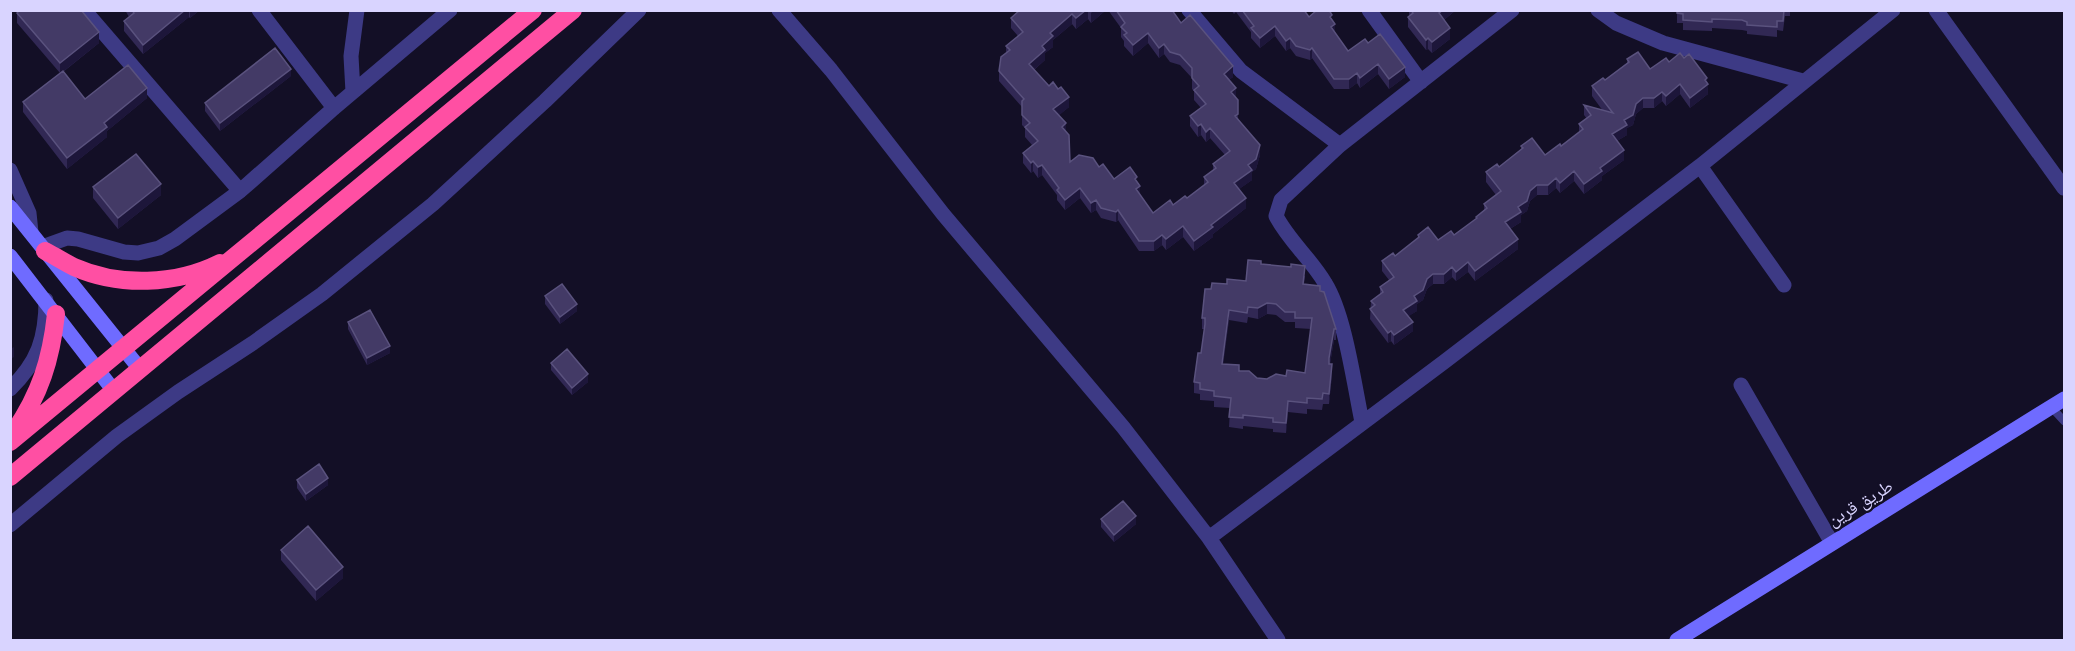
<svg xmlns="http://www.w3.org/2000/svg" width="2075" height="651" font-family="'Exo 2','Noto Naskh Arabic',sans-serif">
<style>
.lines{fill:none;stroke-linecap:round;stroke-linejoin:round}
.lane{stroke:#3d3a85;stroke-width:8}
.street{stroke:#3d3a85;stroke-width:15}
.secondary{stroke:#6f6bff;stroke-width:15}
.highway{stroke:#ff4fa3;stroke-width:18}
.wall{fill:#312854;fill-rule:evenodd}
.shaded-wall{fill:#1d163a}
.building{fill:#433a66;stroke:#5a527e;stroke-width:1.5;fill-rule:evenodd}
.labels{text-anchor:middle;stroke-width:4.5;stroke-linejoin:round;paint-order:stroke}
.street-label{font-size:18px;fill:#d9d4ff;stroke:#130f26}
</style>
<rect width="100%" height="100%" fill="#130f26"/>
<g class="lines">
<!-- lane -->
<path class="lane" d="M2052,408L2064,421"/>
<!-- street -->
<path class="street" d="M84,10L240,191
M259,10L334,108
M779,10L831,70L943,214L1123,427L1209,538L1278,640
M1189,10L1241,71L1340,145
M1369,10L1421,82
M1598,10L1616,23L1663,43L1803,81
M1936,10L2064,188
M353,92L351,56L357,10
M1700,166L1784,285
M10,170L29,213L31,232
M42,247L67,238L78,239L124,252L138,253L159,248L175,239L240,191L334,108L450,10
M1741,385L1832,543
M10,389C38,362 46,338 46,300
M1362,422C1354,384 1345,315 1325,283C1311,259 1289,241 1276,216L1281,200L1340,145L1512,10
M10,525L117,436L178,392L253,343L322,294L433,204L545,101L639,10
M1209,538L1444,362L1700,166L1893,10"/>
<!-- secondary -->
<path class="secondary" d="M10,207L140,369
M10,256L114,391
M1677,640L2064,399"/>
<!-- highway -->
<path class="highway" d="M45,251C55,256 64,262 74,267C119,287 176,285 220,263
M14,432C40,394 51,360 56,314
M10,442L533,10
M10,477L573,10"/>
</g>
<!-- wall -->
<path class="wall" d="M125,10H200L190,18L189,17L143,54L124,31V21L129,17Z
M1020,10H1106L1091,23L1088,19L1076,29L1072,24L1053,40V47L1045,53V60L1034,70L1069,107L1059,115L1066,132L1070,162L1099,167L1114,179L1137,182L1140,195L1153,213L1187,198L1204,185V177L1213,171V164L1225,155L1210,138L1206,142L1201,135L1198,137L1190,126V116L1201,108L1194,100V91L1192,89V78L1180,65L1170,62L1164,54L1159,58L1148,43L1133,56L1124,46V41L1121,37V28L1108,10H1165L1181,23L1233,77L1229,80L1236,97L1238,118L1260,155L1256,169L1252,172V180L1239,189L1246,208L1213,234V237L1194,251L1183,237L1166,250L1162,245L1154,251H1139L1118,220L1116,222L1101,218L1096,210L1091,213L1080,198L1065,210L1057,200V195L1042,175L1038,178L1033,171L1031,173L1023,163V153L1032,145L1025,137V128L1022,125V107L999,81V71L1006,54V46L1018,36L1011,28V18Z
M1231,10H1304L1309,17L1332,20L1335,34L1348,51L1368,43L1405,77L1389,89L1378,74L1360,88L1357,83L1349,89H1334L1312,58L1310,60L1296,56L1290,48L1286,51L1275,36L1260,48L1251,38V32L1236,12L1234,14Z
M1409,10H1456L1444,20L1450,39L1432,53L1428,49L1426,50L1408,27V17L1409,16Z
M1677,10H1790V16H1785L1783,31L1777,30V37L1747,34V31L1742,30L1712,28V31L1683,30V23H1677Z
M17,13L99,43L63,72L85,99L147,98L107,131V137L67,169L23,112V102L60,73L17,23Z
M1627,59L1650,69L1669,62L1707,83L1708,94L1690,108L1680,94L1666,106L1662,101L1654,108H1643L1636,114L1633,125L1627,128V135L1617,141L1624,160L1602,176V180L1584,194L1574,181L1560,193L1556,188L1548,195H1537L1530,201L1527,211L1521,215V222L1510,229L1518,249L1475,281L1468,272L1456,281L1452,277L1444,284H1433L1427,289L1423,300L1417,304V311L1408,316L1413,331L1394,345L1391,341L1388,343L1370,319L1371,301L1380,294V287L1389,280L1382,271V261L1395,256L1418,238V235L1438,240L1454,235L1476,219V217L1484,210V204L1496,195L1486,182V172L1499,167L1521,149V146L1545,155L1561,146L1579,132V124L1587,119L1584,115V105L1603,111L1592,96V86L1605,80L1627,63Z
M291,76L220,131L205,111V103Z
M93,187L161,195L118,229L93,198Z
M1261,264L1305,276L1304,284L1320,292L1336,329V340H1334L1330,364L1332,375L1329,404H1323L1322,410L1307,409V414L1288,412L1286,433L1273,432V429L1243,426V429L1229,427L1230,408L1214,407V401L1200,400V394L1194,393V382L1201,353L1205,329H1202V318L1211,289L1227,284L1246,281ZM1267,314L1276,315L1285,322H1295V328L1311,329L1305,373L1267,379L1257,378L1223,364L1229,320L1247,323L1248,317L1258,319Z
M545,296L577,311L560,324L545,304Z
M348,322L390,353L367,365L348,329Z
M551,363L588,382L572,395L551,370Z
M297,480L328,485L306,501L297,488Z
M1101,519L1136,524L1114,542L1101,527Z
M281,550L343,578L316,601L281,560Z"/>
<!-- shaded-wall -->
<path class="shaded-wall" d="M185,10H189V17L143,54V45Z
M190,10H200L190,18Z
M1086,10H1088V19L1076,29V18Z
M1094,10H1106L1091,23V13Z
M1443,10H1456L1439,24V13Z
M1072,14V24L1053,40V47L1045,53V60L1029,74V64L1050,33Z
M1335,24V34L1331,27Z
M1275,26V36L1260,48V38Z
M1450,28V39L1432,53V42Z
M99,32V43L60,74V63Z
M1148,33V43L1133,56V45Z
M1290,38V48L1286,51V41Z
M1428,38V49L1426,50V40Z
M1164,44V54L1159,58V48Z
M1312,48V58L1310,60V50Z
M1378,64V74L1360,88V78Z
M1233,66V77L1224,84V74Z
M1405,67V77L1389,89V79Z
M291,69V76L220,131V123Z
M1357,73V83L1349,89V79Z
M1707,78L1708,94L1690,108V98Z
M1680,84V94L1666,106V96Z
M147,88V98L107,131V137L67,169V158L104,123Z
M1236,88V98L1231,92Z
M1662,92V101L1654,108V98Z
M1069,97V107L1053,120V109Z
M1643,98V108L1636,114L1633,125L1627,128V135L1612,144V134L1636,104Z
M1066,123V133L1062,127Z
M1201,124V135L1198,137V126Z
M1210,128V138L1206,142V132Z
M1260,145V155L1256,169L1252,172V180L1234,193V183L1248,165Z
M1624,150V160L1602,176V180L1584,194V184L1600,168Z
M1033,161V171L1031,173V163Z
M1042,165V175L1038,178V167Z
M1574,171V181L1560,193V183Z
M1556,178V188L1548,195V185Z
M161,184V195L118,229V218Z
M1537,185V195L1530,201L1527,211L1521,215V222L1505,232V222L1530,191Z
M1140,186V196L1136,189Z
M1080,188V198L1065,210V200Z
M1246,198V208L1213,234V237L1194,251V241L1211,225Z
M1096,200V210L1091,213V203Z
M1118,210V220L1116,222V212Z
M1183,226V237L1166,250V239Z
M1162,235V245L1154,251V241Z
M1518,239V249L1475,281V271Z
M1468,262V272L1456,281V272Z
M1452,267V277L1444,284V274Z
M1433,274V284L1427,289L1423,300L1417,304V311L1403,320V310L1427,279Z
M1267,303V314L1258,319V308Z
M577,304V311L560,324V317Z
M1229,310V320L1222,375V364Z
M1413,322V331L1394,345V335Z
M1334,329V340L1329,369V358Z
M1391,331V341L1388,343V333Z
M390,346V353L367,365V358Z
M14,347V357L10,360V349Z
M1332,364V375L1329,404V394Z
M588,374V382L572,395V388Z
M1288,401V412L1286,433V423Z
M328,478V485L306,501V494Z
M1136,516V524L1114,542V535Z
M343,567V578L316,601V590Z"/>
<!-- building -->
<path class="building" d="M20,10H81L99,32L60,63L17,13Z
M132,10H185L143,45L124,21L134,13Z
M1020,10H1086L1076,18L1072,14L1050,33L1053,36L1042,46L1045,50L1029,64L1049,86L1053,82L1058,89L1061,87L1069,97L1053,109L1066,123L1062,127L1069,135L1070,162L1079,155L1093,158L1099,167L1103,164L1114,179L1130,167L1137,177L1135,179L1140,186L1136,189L1153,213L1170,200L1173,205L1185,196L1187,198L1208,182L1204,177L1216,168L1213,164L1230,151L1210,128L1206,132L1201,124L1198,126L1190,116L1206,104L1194,90L1199,86L1192,78V68L1180,55L1170,52L1164,44L1159,48L1148,33L1133,45L1124,35L1127,33L1121,27L1125,23L1116,10H1165V11L1172,10L1181,23L1190,15L1233,66L1224,74L1236,88L1231,92L1238,100V114L1235,116L1260,145L1256,159L1248,165L1252,170L1234,183L1246,198L1211,225L1213,227L1194,241L1183,226L1166,239L1162,235L1154,241H1139L1118,210L1116,212L1101,208L1096,200L1091,203L1080,188L1065,200L1057,190L1059,188L1042,165L1038,167L1033,161L1031,163L1023,153L1038,141L1025,127L1030,123L1022,115V101L1024,99L999,71L1001,57L1010,50L1006,46L1023,32L1011,18Z
M1242,10H1304L1309,17L1317,10H1329L1332,15L1330,17L1335,24L1331,27L1348,51L1365,39L1368,43L1380,34L1405,67L1389,79L1378,64L1360,78L1357,73L1349,79H1334L1312,48L1310,50L1296,46L1290,38L1286,41L1275,26L1260,38L1251,28L1254,26Z
M1411,10H1443L1439,13L1450,28L1432,42L1428,38L1426,40L1408,17L1413,13Z
M1677,10H1784L1783,21H1777V27L1747,25V22L1742,20L1712,19V22L1683,20V14L1677,13Z
M275,48L291,69L220,123L205,103Z
M1638,52L1650,69L1666,58L1669,62L1680,53L1684,58L1689,54L1707,78L1705,80L1708,84L1690,98L1680,84L1666,96L1662,92L1654,98H1643L1636,104L1633,115L1624,120L1627,125L1612,134L1624,150L1600,168L1602,171L1584,184L1574,171L1560,183L1556,178L1548,185H1537L1530,191L1527,201L1518,207L1521,212L1505,222L1518,239L1475,271L1468,262L1456,272L1452,267L1444,274H1433L1427,279L1423,290L1414,296L1417,301L1403,310L1413,322L1394,335L1391,331L1388,333L1370,309L1375,305L1371,301L1383,292L1380,287L1394,277L1382,261L1393,253L1395,256L1419,237L1418,235L1428,227L1438,240L1451,231L1454,235L1477,218L1476,217L1487,208L1484,204L1501,191L1486,172L1497,164L1499,167L1523,148L1521,146L1532,138L1545,155L1560,144L1561,146L1583,129L1579,124L1591,115L1584,105L1613,113L1592,86L1603,78L1605,80L1629,62L1627,59Z
M128,65L147,88L104,123L107,127L67,158L23,102L63,71L85,99Z
M136,154L161,184L118,218L93,187Z
M1248,260L1261,261V264L1291,267V264L1305,266L1303,284L1320,286V291L1324,292L1336,329H1334L1329,358V364H1332L1329,394L1323,393L1322,399L1307,398V403L1288,401L1286,423L1273,422V418L1243,415V418L1229,417L1231,398L1214,396V391L1200,389V383L1194,382L1198,353H1201L1205,324V318H1202L1205,289H1211L1212,283L1227,284V279L1246,281ZM1267,303L1276,304L1285,312H1295V318H1312L1305,373L1287,370L1286,376L1276,374L1267,379L1257,378L1249,371H1239V365L1222,364L1229,310L1247,313L1248,307L1258,308Z
M562,284L577,304L560,317L545,296Z
M370,310L390,346L367,358L348,322Z
M567,349L588,374L572,388L551,363Z
M319,464L328,478L306,494L297,480Z
M1123,501L1136,516L1114,535L1101,519Z
M308,526L343,567L316,590L281,550Z"/>
<g class="labels">
<!-- street labels -->
<g class="street-label">
<text transform="translate(1860 503) rotate(-31)" y="6">طريق قرين</text>
</g>
</g>
<!-- border -->
<rect width="2075" height="651" fill="none" stroke="#d9d4ff" stroke-width="24"/>
</svg>
